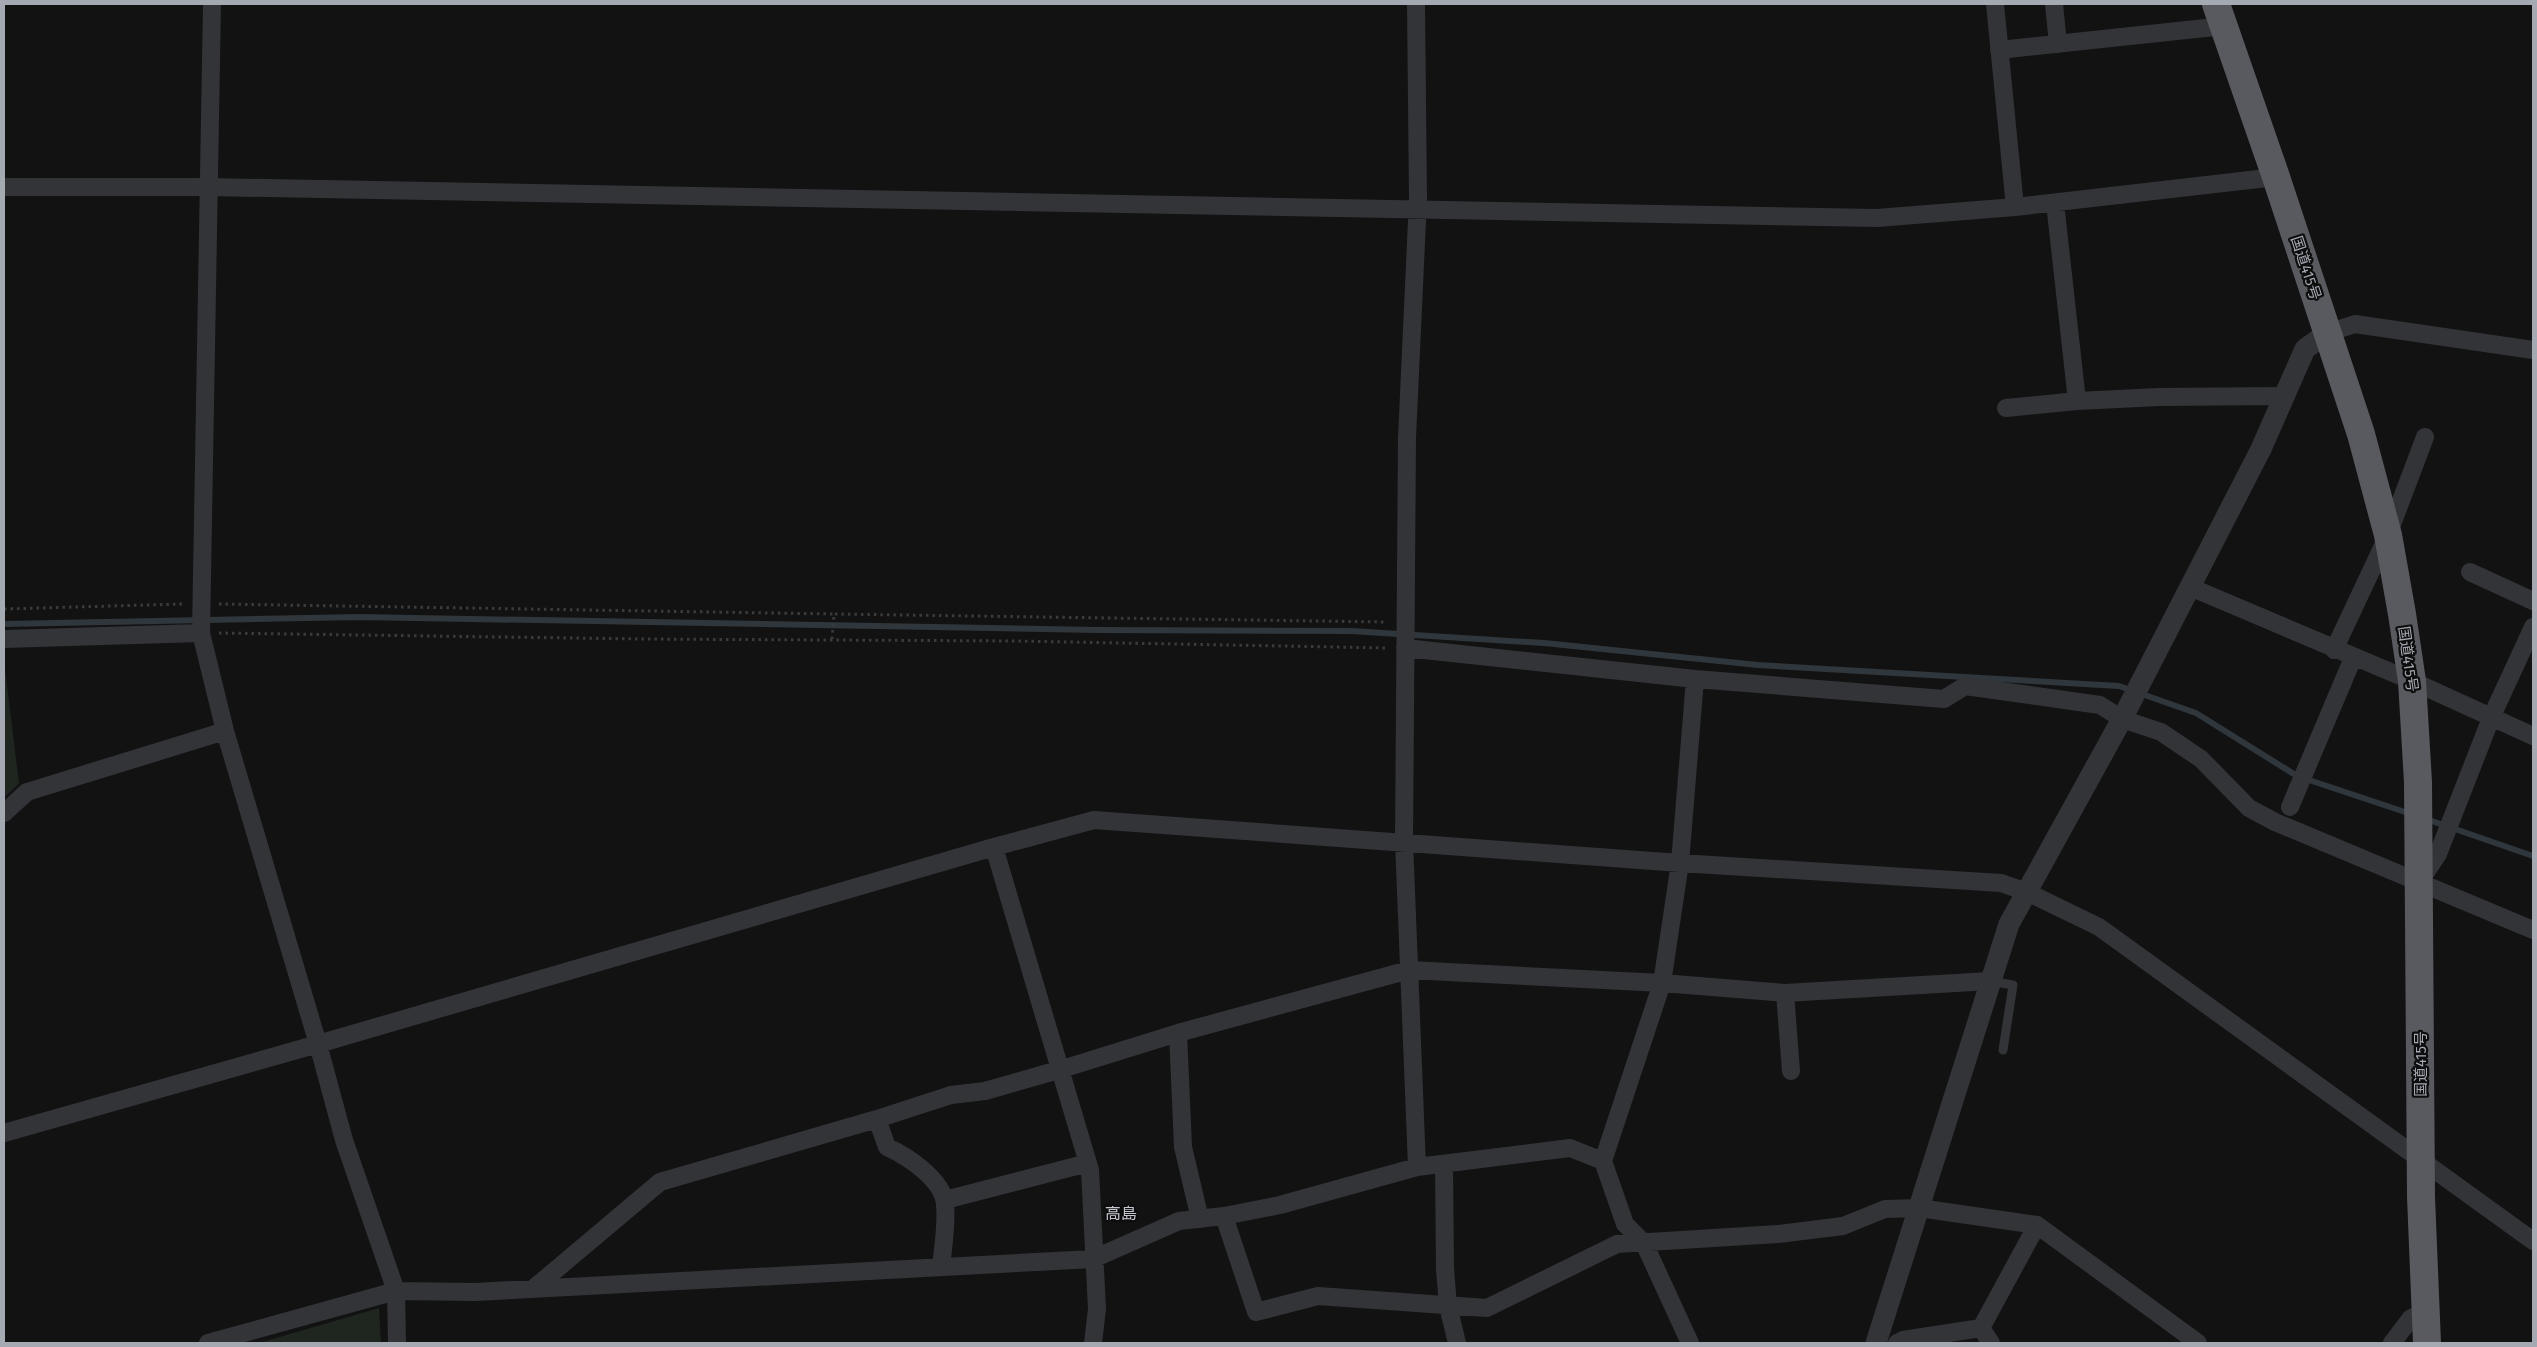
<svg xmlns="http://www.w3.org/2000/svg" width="2537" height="1347" font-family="'Fira Sans','Noto Sans JP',sans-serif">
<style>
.green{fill:#1f251f}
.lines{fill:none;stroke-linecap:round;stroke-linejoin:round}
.stream{stroke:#2f373c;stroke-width:6}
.path{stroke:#393b3f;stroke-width:3;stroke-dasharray:2.5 4;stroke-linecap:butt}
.service{stroke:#333438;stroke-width:9}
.minor{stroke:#333438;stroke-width:18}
.tertiary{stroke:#333438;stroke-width:21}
.trunk{stroke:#585a5f;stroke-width:28}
.labels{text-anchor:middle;stroke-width:4.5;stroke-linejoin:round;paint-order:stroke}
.street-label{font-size:15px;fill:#a5aab2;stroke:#0d0d0e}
.neighbourhood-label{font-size:16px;fill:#c5c9cf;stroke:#0d0d0e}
</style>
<rect width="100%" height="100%" fill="#121213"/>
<!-- green -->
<path class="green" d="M4,661L19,783L4,798Z
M379,1308L381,1343H259Z"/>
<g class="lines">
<!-- stream -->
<path class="stream" d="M4,624L359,617L1098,630L1351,631L1544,643L1758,665L2119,686L2196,713L2297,776L2411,814
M2426,819L2533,856"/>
<!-- path -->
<path class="path" d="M219,604L834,614
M4,609L183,604
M219,633L642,639L1016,641L1387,648
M832,639L834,614L1387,622"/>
<!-- service -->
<path class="service" d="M1990,981L2013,985L2003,1050"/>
<!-- minor -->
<path class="minor" d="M212,4L201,633L225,731L318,1044L344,1140L396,1291L397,1343
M1416,4L1418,199L1407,438L1404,841L1417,1167
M1995,4L2015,207L2276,177
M2054,4L2058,44
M1999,50L2224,26
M4,187H207L1877,218L2015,207
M2327,333L2355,324L2533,350
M2077,401L2159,397L2283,396
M2006,408L2077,401L2055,203
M2470,572L2533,601
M2190,587L2412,681L2533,736
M4,639L201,633
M1405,648L1695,679
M2334,650L2388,535L2425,437
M2290,807L2353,658
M4,813L27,792L225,731
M994,847L1090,1170L1097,1309L1093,1343
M2420,881L2438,854L2491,718L2533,627
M1785,993L1990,981
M1178,1033L1409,970L1662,983L1680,863L1695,679L1944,699L1965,686L2100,705L2122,719L2161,732L2201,759L2249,808L2275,822L2533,930
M877,1119L951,1095L985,1091L1062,1069L1178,1033L1183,1147L1200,1219
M4,1133L318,1044L994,847L1094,820L1680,863L2001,883L2027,892L2099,927L2533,1241
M1603,1161L1662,983L1785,993L1791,1071
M1444,1165L1445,1269L1448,1306L1457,1343
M945,1200L1088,1163
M1224,1216L1256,1312L1318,1296L1487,1308L1617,1244L1778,1234L1843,1226L1885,1209L1919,1208L2037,1225L2198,1343
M533,1289L660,1182L877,1119L887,1147C907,1156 944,1180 945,1205C947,1225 943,1247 941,1267
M208,1343L396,1291L475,1292L1093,1259L1179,1221L1224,1216L1280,1205L1417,1167L1570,1148L1603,1161L1625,1224L1644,1243L1690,1343
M1897,1343L1903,1340L1981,1328
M1991,1343L1981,1328L2037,1225
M2392,1343L2411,1318L2426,1312"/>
<!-- tertiary -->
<path class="tertiary" d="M1876,1343L2009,924L2122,719L2190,587L2261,449L2305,349L2327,333"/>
<!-- trunk -->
<path class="trunk" d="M2216,4L2276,177L2361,434L2388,535L2402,614L2412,681L2418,782L2421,1197L2427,1343"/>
</g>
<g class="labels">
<!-- street labels -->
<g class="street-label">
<text transform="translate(2306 268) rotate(72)" y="5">国道415号</text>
<text transform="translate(2408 659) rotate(82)" y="5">国道415号</text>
<text transform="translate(2421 1064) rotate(-90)" y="5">国道415号</text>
</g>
<!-- neighbourhood labels -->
<g class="neighbourhood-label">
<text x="1121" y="1219">高島</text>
</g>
</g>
<!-- border -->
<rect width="2537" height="1347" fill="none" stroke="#a5aab2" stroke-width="10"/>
</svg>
